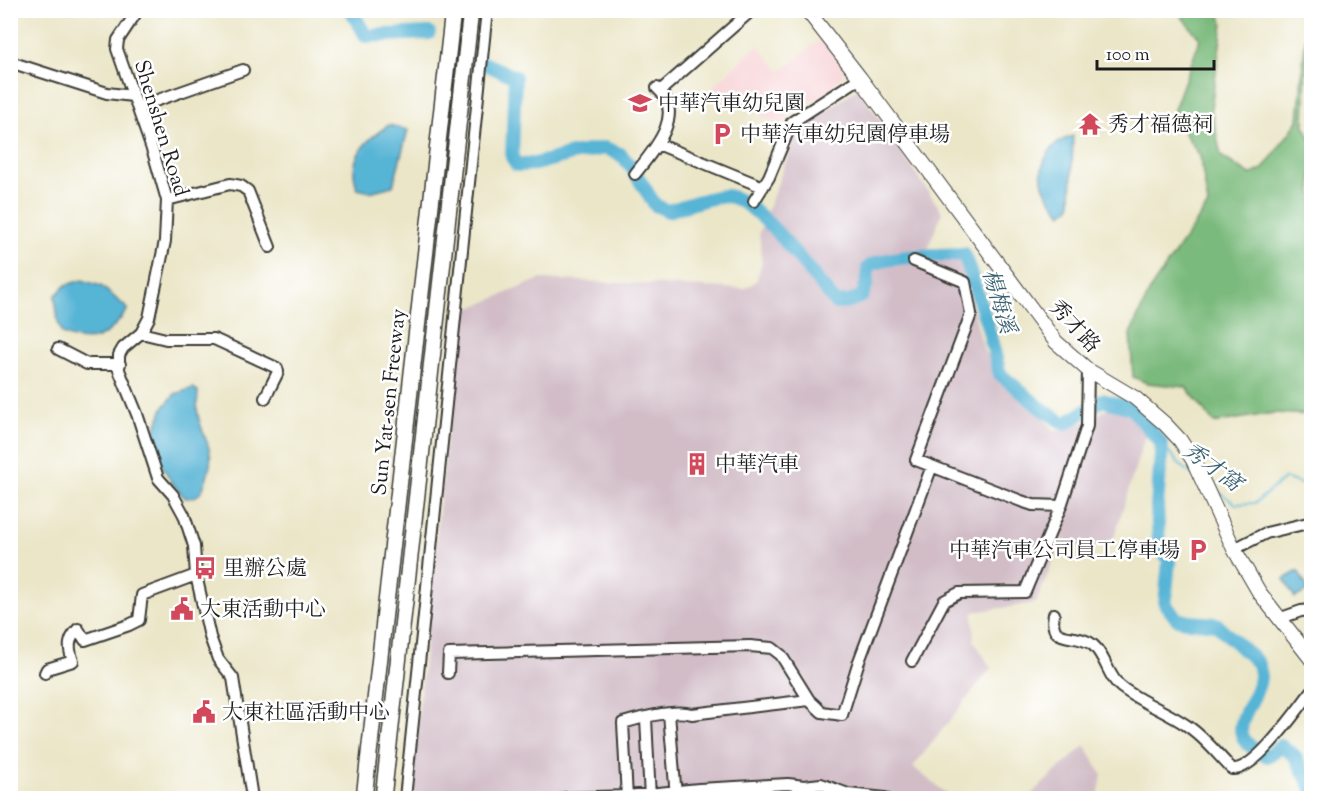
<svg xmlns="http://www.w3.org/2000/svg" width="1322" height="809" font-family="'Sorts Mill Goudy','Noto Serif TC',serif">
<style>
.built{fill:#f7cfd3}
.industrial{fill:#d2bdc7}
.forest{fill:#7aba7c;stroke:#4b6b4c;stroke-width:1.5}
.water{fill:#57b4d5;stroke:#3a6878;stroke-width:1.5}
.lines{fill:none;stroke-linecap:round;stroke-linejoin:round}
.stream{stroke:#57b4d5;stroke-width:2}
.river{stroke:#57b4d5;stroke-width:14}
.minor-casing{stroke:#3b3a36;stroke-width:14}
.major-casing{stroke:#3b3a36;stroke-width:16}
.highway-casing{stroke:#3b3a36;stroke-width:18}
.minor{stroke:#fff;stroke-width:10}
.major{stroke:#fff;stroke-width:14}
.highway{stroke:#fff;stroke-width:15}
.labels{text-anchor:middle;stroke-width:5;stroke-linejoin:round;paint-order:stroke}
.poi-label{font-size:21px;fill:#1c1c1c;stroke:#fff;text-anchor:start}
.street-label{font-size:21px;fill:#1c1c1c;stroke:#fff}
.water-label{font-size:22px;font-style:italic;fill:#37606f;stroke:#fff}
</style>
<rect width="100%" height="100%" fill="#fff"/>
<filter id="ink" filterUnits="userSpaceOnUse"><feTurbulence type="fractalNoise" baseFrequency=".0167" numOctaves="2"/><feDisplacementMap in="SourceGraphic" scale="12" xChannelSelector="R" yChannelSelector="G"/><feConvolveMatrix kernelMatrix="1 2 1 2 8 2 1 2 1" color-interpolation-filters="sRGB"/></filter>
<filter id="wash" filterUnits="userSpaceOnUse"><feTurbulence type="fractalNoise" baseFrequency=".008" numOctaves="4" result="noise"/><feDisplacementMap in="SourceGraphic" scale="24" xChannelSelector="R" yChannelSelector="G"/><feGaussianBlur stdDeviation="1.35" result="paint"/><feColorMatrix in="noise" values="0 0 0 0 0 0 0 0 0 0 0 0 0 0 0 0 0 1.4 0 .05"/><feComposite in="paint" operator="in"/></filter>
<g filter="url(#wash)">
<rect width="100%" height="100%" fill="#ebe6c8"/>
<!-- built -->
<path class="built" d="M821,39L843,67L844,75L827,93L792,112L782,125L708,91L758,45L780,72Z"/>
<!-- industrial -->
<path class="industrial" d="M858,88L942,212L923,262L959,258L984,351L1055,431L1082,423L1113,406L1149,422L1114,538L1086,549L1062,539L1036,603L973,612L974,641L991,668L913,767L952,798H410L459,313L540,279L745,289L756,281L762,263L759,233L797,132Z
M1085,745L1102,775L1098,798H1027Z"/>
<!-- forest -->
<path class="forest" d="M1177,11H1217L1223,23L1211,108L1221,156L1250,175L1263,169L1298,121L1305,43L1306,31H1311L1306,67L1304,125L1312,141L1311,415L1274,413L1214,423L1186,387L1147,383L1133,377L1130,334L1151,288L1208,205L1200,156L1172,115L1200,39Z"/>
<!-- water -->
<path class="water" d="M389,125L408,130L393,186L370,192L357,189C356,183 353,176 354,170C355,149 373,135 389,125Z
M1073,136L1071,206L1062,214C1046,195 1034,180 1047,155C1053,145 1061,139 1073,136Z
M82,280L101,286L128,309C110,335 94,348 62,334L58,322L55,296L66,285Z
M193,388L198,391C198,399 196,408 198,415C205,447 218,448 205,483C201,495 197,498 185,498L172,483L161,464L154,432L163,408L175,394Z
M1298,571L1309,590L1295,598L1284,579Z"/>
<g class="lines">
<!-- stream -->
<path class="stream" d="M1162,444L1182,467L1193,475
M1213,488L1236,504L1255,503L1285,478L1312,488"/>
<!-- river -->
<path class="river" d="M351,10L366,36L429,33
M481,62L515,77L512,157L517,165L535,164L572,154L605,148L620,154L631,166L655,205L668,211C682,207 713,195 727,196C760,200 813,277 836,303L849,302L862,296L867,283L868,268C878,255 945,255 964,254L987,324L1000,374L1038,406L1065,424L1102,400L1131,408L1162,444L1157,506L1159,544L1169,561L1165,604L1177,619L1190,622L1216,624L1257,662C1275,697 1205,731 1268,756L1281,746L1294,755L1312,788"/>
</g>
</g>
<g filter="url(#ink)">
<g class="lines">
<!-- minor casing -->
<g class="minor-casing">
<path id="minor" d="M138,10L118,40L117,49L154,155L167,200L165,241L149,318L141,333L123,348L119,355V370L137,414L158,478L173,495L184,515L194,546L196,575L210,637L218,659L233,678L252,798
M10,62L107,93L133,96
M660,91L752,10
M138,107L243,70
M658,144L763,187
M635,174C653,151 687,114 657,88
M167,200L230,184L241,186L248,191L270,247
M754,201L769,177L792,122L860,78
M914,261L965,282L971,314L916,460L1021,501L1033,505L1061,506
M141,333L166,339H214L277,368L278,372L265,398
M58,349L87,364H120
M1234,549L1266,533L1312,522
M1054,614C1048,646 1076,631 1093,645C1105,655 1108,677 1121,687C1142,703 1168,712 1189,727C1205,738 1218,755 1232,769C1255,772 1298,708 1312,691
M1281,618L1301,611L1312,610
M912,661L944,601L959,593L1025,592L1061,506L1087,426L1088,370
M45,673L47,669L73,661C68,647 68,640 78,629L85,640L129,625L139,620L142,595L196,575
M448,673L449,654L750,646L772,648L781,655L809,700L822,712L842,715L858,664L932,466
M669,714L676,797
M646,718L650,798
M405,798L487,10
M565,798L627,796L699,789L788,784L804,786L821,784L848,794L885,798
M627,798L623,723C640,718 675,709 692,714L809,700
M802,798L804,786"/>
</g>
<!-- major casing -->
<g class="major-casing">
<path id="major" d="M807,10L860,78L1056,342L1088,370L1135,398L1165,424L1180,440L1193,460L1234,549L1259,592L1312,660"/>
</g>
<!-- highway casing -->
<g class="highway-casing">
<path id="highway" d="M364,798L453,10
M383,798L471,10"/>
</g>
<!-- minor -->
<use href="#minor" class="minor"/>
<!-- major -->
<use href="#major" class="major"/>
<!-- highway -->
<use href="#highway" class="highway"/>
</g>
</g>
<!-- icons -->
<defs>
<g id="school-bare" transform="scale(1.8)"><path d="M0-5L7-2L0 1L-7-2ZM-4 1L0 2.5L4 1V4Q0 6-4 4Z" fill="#d1495b" stroke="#fff" stroke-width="2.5" paint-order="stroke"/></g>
<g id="temple-bare" transform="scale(1.8)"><path d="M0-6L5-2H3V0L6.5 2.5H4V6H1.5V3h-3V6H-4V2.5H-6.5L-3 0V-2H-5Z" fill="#d1495b" stroke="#fff" stroke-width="2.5" paint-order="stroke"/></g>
<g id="parking-bare" transform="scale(1.8)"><path d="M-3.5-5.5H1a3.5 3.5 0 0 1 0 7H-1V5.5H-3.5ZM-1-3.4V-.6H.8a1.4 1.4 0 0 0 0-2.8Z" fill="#d1495b" stroke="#fff" stroke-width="2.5" paint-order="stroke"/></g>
<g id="building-bare" transform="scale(1.8)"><path d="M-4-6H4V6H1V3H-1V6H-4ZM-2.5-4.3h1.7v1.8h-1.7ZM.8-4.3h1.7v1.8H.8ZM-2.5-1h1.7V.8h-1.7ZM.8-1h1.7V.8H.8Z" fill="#d1495b" stroke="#fff" stroke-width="2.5" paint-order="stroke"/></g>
<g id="bus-bare" transform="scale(1.8)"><path d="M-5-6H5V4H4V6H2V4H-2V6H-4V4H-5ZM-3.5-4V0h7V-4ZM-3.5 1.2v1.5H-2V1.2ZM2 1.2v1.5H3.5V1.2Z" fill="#d1495b" stroke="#fff" stroke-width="2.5" paint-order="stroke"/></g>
<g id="civic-bare" transform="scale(1.8)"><path d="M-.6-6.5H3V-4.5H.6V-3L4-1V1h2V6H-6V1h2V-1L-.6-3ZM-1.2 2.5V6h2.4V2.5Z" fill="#d1495b" stroke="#fff" stroke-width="2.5" paint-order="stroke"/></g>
</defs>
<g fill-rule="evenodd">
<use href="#school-bare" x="640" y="103"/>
<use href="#temple-bare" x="1090" y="124"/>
<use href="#parking-bare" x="722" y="134"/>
<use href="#building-bare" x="697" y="464"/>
<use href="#parking-bare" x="1198" y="550"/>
<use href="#bus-bare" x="205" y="568"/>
<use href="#civic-bare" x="182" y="609"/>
<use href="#civic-bare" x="204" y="712"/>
</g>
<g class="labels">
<!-- poi labels -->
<g class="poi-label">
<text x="658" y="110">中華汽車幼兒園</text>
<text x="1108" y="131">秀才福德祠</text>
<text x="740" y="141">中華汽車幼兒園停車場</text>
<text x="715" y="471">中華汽車</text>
<text x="1180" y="557" text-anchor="end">中華汽車公司員工停車場</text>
<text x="223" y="575">里辦公處</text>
<text x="200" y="616">大東活動中心</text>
<text x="222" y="719">大東社區活動中心</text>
</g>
<!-- street labels -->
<g class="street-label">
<text transform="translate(162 128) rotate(73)" y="7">Shenshen Road</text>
<text transform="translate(1075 326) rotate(47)" y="7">秀才路</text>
<text transform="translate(388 402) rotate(-84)" y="7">Sun Yat-sen Freeway</text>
</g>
<!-- water labels -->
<g class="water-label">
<text transform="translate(1000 301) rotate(73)" y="8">楊梅溪</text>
<text transform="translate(1213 466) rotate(36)" y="8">秀才窩</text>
</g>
</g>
<!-- margin -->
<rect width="1322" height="809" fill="none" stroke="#fff" stroke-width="36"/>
<!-- scale -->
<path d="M1097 60v9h117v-9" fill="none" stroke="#1c1c1c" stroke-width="3"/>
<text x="1106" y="60" font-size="18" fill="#1c1c1c" stroke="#ffffff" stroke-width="4.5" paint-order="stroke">100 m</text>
</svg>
